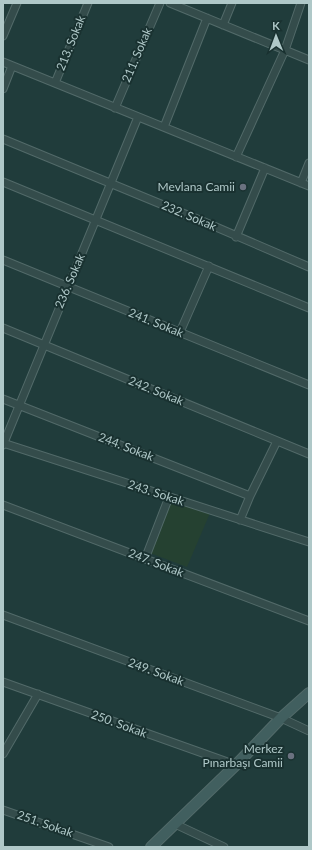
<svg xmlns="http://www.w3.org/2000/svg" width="312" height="850" font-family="Lato,sans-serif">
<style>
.green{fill:#254131}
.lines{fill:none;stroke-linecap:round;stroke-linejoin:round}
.minor-casing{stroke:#526a69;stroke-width:9}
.secondary-casing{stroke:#526a69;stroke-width:12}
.minor{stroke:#344c4b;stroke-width:7}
.secondary{stroke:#415f5f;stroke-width:10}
.worship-dot{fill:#6b7280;stroke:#193130;stroke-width:1.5}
.labels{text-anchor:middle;stroke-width:4;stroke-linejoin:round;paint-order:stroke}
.street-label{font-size:12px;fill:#afc8c8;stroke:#193130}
.poi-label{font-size:12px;fill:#afc8c8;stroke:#193130;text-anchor:end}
</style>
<rect width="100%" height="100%" fill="#203c3b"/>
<!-- green -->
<path class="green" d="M174,501L210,513L187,567L150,553L170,503Z"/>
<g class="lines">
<!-- minor casing -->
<g class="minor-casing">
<path id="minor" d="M170,3L309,60
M223,25L232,3
M3,36L17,3
M3,62L309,186
M55,83L88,3
M3,89L12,66
M115,108L160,3
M164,127L207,18
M3,139L202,221L309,267
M236,157L285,50L301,3
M3,182L309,308
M301,183L309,163
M236,237L265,168
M3,260L309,385
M3,328L309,454
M180,332L209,266
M3,399L250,496
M3,443L309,542
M3,445L138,117
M3,505L309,621
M240,520L250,496L277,441
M145,559L169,497
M3,615L281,718L309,731
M3,682L236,765
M3,754L38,694
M3,810L109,847
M175,824L224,847"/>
</g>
<!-- secondary casing -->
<g class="secondary-casing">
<path id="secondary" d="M151,847L236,765L281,718L309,693"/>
</g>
<!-- minor -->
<use href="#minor" class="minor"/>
<!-- secondary -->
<use href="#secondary" class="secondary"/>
</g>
<!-- markers -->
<g class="worship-dot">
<circle cx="243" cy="187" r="4"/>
<circle cx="291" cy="756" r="4"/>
</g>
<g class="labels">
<!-- street labels -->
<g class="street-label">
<text transform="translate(71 43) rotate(-68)" y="4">213. Sokak</text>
<text transform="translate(137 55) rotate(-67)" y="4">211. Sokak</text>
<text transform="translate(189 216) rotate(23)" y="4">232. Sokak</text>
<text transform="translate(70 281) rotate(-67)" y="4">236. Sokak</text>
<text transform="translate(156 323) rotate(22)" y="4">241. Sokak</text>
<text transform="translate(156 391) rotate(22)" y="4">242. Sokak</text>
<text transform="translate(126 447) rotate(21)" y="4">244. Sokak</text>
<text transform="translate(156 493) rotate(18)" y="4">243. Sokak</text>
<text transform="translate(156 563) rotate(21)" y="4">247. Sokak</text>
<text transform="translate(156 672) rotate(20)" y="4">249. Sokak</text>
<text transform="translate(119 724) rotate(20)" y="4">250. Sokak</text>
<text transform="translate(45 824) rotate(19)" y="4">251. Sokak</text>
</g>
<!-- poi labels -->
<g class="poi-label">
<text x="235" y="191">Mevlana Camii</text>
<text x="283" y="753">Merkez<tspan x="283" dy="14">Pınarbaşı Camii</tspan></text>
</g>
</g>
<!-- border -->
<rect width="312" height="850" fill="none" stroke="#afc8c8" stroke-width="8"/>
<!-- north arrow -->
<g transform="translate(276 36) rotate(359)" stroke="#193130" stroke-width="3" paint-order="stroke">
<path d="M0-3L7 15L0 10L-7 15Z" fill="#afc8c8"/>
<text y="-6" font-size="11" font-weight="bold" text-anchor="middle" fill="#afc8c8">K</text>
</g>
</svg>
